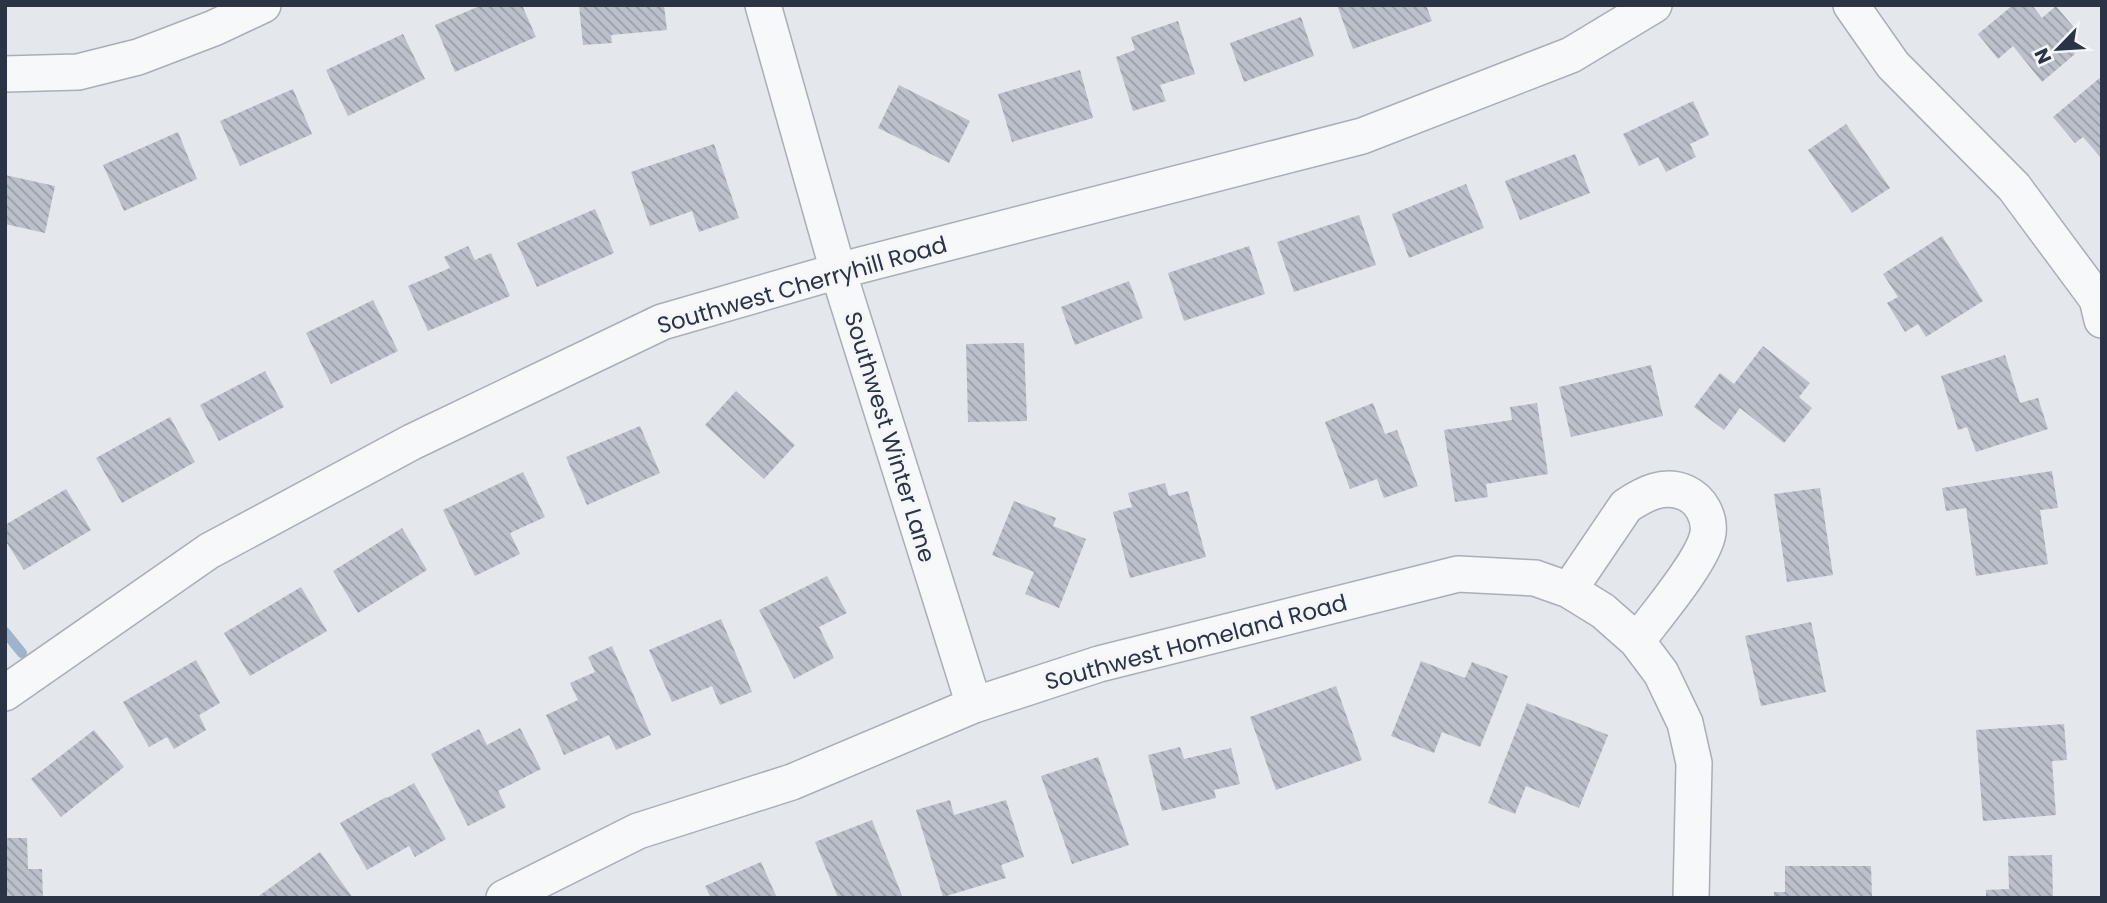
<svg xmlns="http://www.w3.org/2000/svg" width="2107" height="903" font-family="Poppins,sans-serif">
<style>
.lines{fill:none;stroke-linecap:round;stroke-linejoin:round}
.stream{stroke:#9fb4cc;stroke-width:10}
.building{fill:url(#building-back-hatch)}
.minor-casing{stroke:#a9aeb7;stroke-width:38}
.minor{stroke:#f7f8fa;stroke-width:35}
.labels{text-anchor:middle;stroke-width:6;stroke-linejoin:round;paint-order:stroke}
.street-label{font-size:23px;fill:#2b3445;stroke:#f4f6f9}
</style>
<defs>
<pattern id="building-back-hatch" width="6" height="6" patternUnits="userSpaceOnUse" patternTransform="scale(1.75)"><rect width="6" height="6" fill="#bbc0ca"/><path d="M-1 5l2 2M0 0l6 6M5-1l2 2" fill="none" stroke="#989da6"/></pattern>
</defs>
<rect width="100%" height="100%" fill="#e4e7ec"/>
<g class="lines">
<!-- stream -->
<path class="stream" d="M5,632L22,653"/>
</g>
<!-- building -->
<path class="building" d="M482,5H522L536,37L455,72L435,25Z
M579,5H664L667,30L611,35L612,43L583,45Z
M1337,5H1426L1432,21L1353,49Z
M2013,5H2032L2042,18L2056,6L2076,30L2064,40L2075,54L2042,82L2013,46L1998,59L1978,34Z
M1301,17L1314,56L1244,82L1230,43Z
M1178,21L1195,74L1160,85L1166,101L1133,111L1116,57L1135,50L1131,37Z
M403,34L425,79L348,116L326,70Z
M1080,70L1093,118L1012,142L998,94Z
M2102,76V159L2083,137L2075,143L2053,117Z
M899,85L970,121L949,163L878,128Z
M293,89L312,134L240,166L220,121Z
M1693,101L1709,135L1690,144L1696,157L1666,172L1658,157L1639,166L1623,134Z
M1846,124L1890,188L1852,213L1808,150Z
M178,132L197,179L124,211L103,165Z
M714,144L739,218L699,232L692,211L650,226L631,172Z
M1575,154L1590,193L1520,220L1505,181Z
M5,175L55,186L45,233L5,224Z
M1466,184L1484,228L1409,258L1392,214Z
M595,209L614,253L537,287L517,243Z
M1359,215L1376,265L1294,292L1277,242Z
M1942,236L1983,301L1926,337L1918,324L1905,332L1887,303L1898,297L1883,274Z
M468,246L475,260L491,253L510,296L428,331L408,286L450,268L444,257Z
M1249,246L1265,294L1184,321L1168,273Z
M1129,281L1143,318L1075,345L1061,307Z
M373,300L398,351L331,384L306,333Z
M1024,343L1027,421L968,422L966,344Z
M1763,346L1810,383L1799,397L1812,408L1784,443L1740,408L1724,430L1694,407L1720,373L1734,384Z
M2005,355L2020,403L2038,398L2048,429L1976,452L1967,427L1958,430L1941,376Z
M1651,365L1663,416L1571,437L1559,387Z
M265,371L284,407L219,441L200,405Z
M736,391L795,445L764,479L705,425Z
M1373,403L1385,434L1397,430L1418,486L1384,498L1377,479L1350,489L1325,422Z
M1537,403L1548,474L1486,484L1488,497L1455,502L1444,430L1512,420L1510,407Z
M170,417L195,462L122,503L96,458Z
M640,426L660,473L587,505L566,457Z
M2052,471L2058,508L2040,510L2048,564L1976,576L1966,508L1946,511L1942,488Z
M523,472L545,517L510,533L520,554L475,576L443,510Z
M1165,483L1169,496L1188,491L1206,557L1130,578L1113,512L1132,507L1128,493Z
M1820,488L1833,575L1787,582L1774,494Z
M66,489L91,530L24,570L5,540V525Z
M1014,501L1056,518L1053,526L1086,539L1059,608L1025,594L1034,572L992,555Z
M402,528L427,570L358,613L333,571Z
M827,576L847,613L819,627L834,658L794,679L759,610Z
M301,587L327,631L250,676L224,633Z
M721,619L752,692L720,705L712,686L672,702L649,650Z
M1811,622L1826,692L1761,706L1745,636Z
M612,646L651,735L616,750L609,735L564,755L546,715L578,700L570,683L595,672L588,657Z
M196,660L220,703L199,715L206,730L174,749L167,737L149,747L123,702Z
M1421,661L1465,678L1472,662L1508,676L1480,747L1442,732L1434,753L1391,736Z
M1336,686L1362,760L1276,790L1250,717Z
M1527,703L1608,735L1579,808L1526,786L1515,814L1488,803Z
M2064,724L2067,760L2052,761L2056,815L1983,821L1976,730Z
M520,728L541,769L498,791L506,807L468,826L431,754L479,729L487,745Z
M94,730L124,767L61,817L31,779Z
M1180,747L1184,759L1231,748L1240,784L1214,790L1216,798L1162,811L1148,755Z
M1098,757L1129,845L1072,864L1041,776Z
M414,783L446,839L415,857L409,846L367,870L340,823L386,797L387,798Z
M950,800L954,815L1006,800L1024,857L1001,865L1006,878L943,897L916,810Z
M872,820L903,898H838L815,842Z
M5,838H27L28,869H42L43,898H5Z
M320,852L353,898H256Z
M2052,855L2053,898H1986V890L2009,889L2008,856Z
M761,862L777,898H711L705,886Z
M1785,866H1871L1872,898H1774V892H1785Z"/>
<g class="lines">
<!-- minor casing -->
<g class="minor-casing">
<path id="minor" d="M763,5L838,271L974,705
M1851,5L1893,65L2014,187L2097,299L2102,320
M5,74L78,72L138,57L214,28L263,5
M1569,590L1626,506C1644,494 1664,483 1686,493C1701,500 1710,517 1708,533C1704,560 1655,617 1637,641
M5,693L209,551L412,442L662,322L838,271L1362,136L1571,55L1654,5
M504,898L638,831L792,782L974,705L1099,664L1458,574L1535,578L1569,590L1603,611L1637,641L1661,673L1685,723L1694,763L1691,898"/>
</g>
<!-- minor -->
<use href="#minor" class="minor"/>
</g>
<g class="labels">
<!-- street labels -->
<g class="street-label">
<text transform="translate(802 285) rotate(-16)" y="8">Southwest Cherryhill Road</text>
<text transform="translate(890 437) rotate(73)" y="8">Southwest Winter Lane</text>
<text transform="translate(1196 642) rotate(-15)" y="8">Southwest Homeland Road</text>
</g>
</g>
<!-- border -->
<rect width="2107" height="903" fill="none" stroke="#2b3445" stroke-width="14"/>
<!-- north arrow -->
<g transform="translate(2058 49) rotate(245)" stroke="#f4f6f9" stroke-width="5" paint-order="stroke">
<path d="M0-5L12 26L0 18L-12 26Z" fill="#2b3445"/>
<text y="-10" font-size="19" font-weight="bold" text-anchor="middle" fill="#2b3445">N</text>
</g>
</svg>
